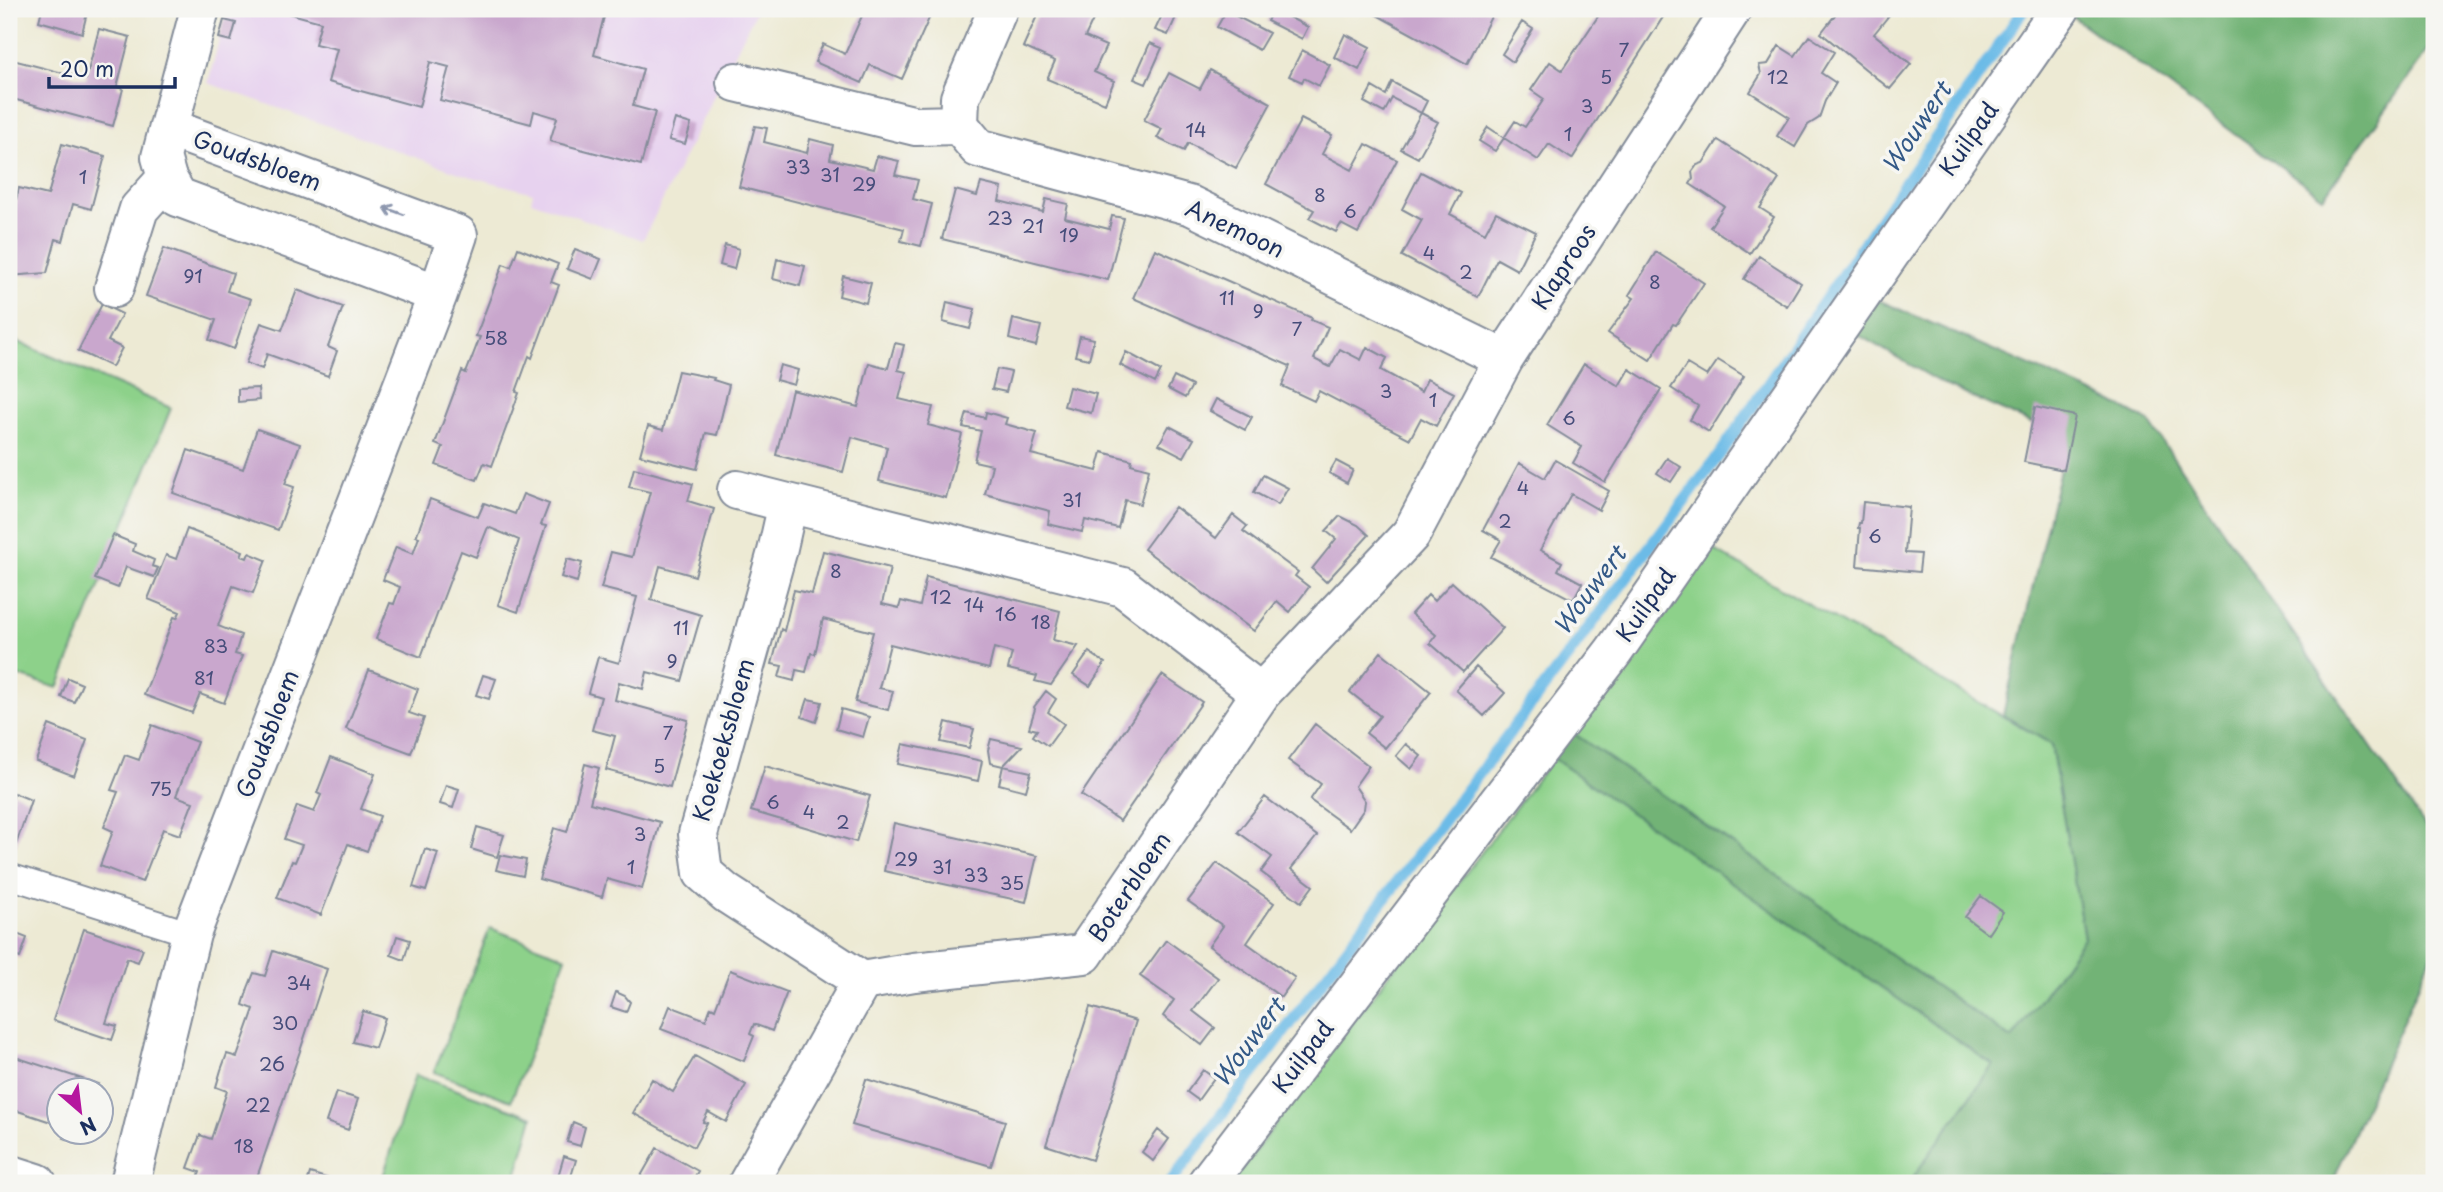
<svg xmlns="http://www.w3.org/2000/svg" width="2443" height="1192" font-family="'Playpen Sans',sans-serif">
<style>
.built{fill:#e7d2ef}
.green{fill:#8dd18a;stroke:#548074;stroke-width:2}
.forest{fill:#72b376;stroke:#46716a;stroke-width:2}
.lines{fill:none;stroke-linecap:round;stroke-linejoin:round}
.stream{stroke:#6cbbe7;stroke-width:12}
.building{fill:#c9a7cd}
.lane-casing{stroke:#848c99;stroke-width:28}
.street-casing{stroke:#848c99;stroke-width:42}
.lane{stroke:#fff;stroke-width:24}
.street{stroke:#fff;stroke-width:38}
.oneway{stroke:#8d97ae}
.labels{text-anchor:middle;stroke-width:7;stroke-linejoin:round;paint-order:stroke}
.number-label{font-size:19px;fill:#464d7a}
.street-label{font-size:23px;fill:#1b2f5e;stroke:#f6f6f2}
.water-label{font-size:24px;font-style:italic;fill:#335987;stroke:#f6f6f2}
</style>
<rect width="100%" height="100%" fill="#f6f6f2"/>
<filter id="ink" filterUnits="userSpaceOnUse"><feTurbulence type="fractalNoise" baseFrequency=".0143" numOctaves="2"/><feDisplacementMap in="SourceGraphic" scale="14" xChannelSelector="R" yChannelSelector="G"/><feConvolveMatrix kernelMatrix="1 2 1 2 8 2 1 2 1" color-interpolation-filters="sRGB"/></filter>
<filter id="wash" filterUnits="userSpaceOnUse"><feTurbulence type="fractalNoise" baseFrequency=".00686" numOctaves="4" result="noise"/><feDisplacementMap in="SourceGraphic" scale="28" xChannelSelector="R" yChannelSelector="G"/><feGaussianBlur stdDeviation="1.57" result="paint"/><feColorMatrix in="noise" values="0 0 0 0 0 0 0 0 0 0 0 0 0 0 0 0 0 1.4 0 .05"/><feComposite in="paint" operator="in"/></filter>
<g filter="url(#wash)">
<rect width="100%" height="100%" fill="#edead4"/>
<!-- built -->
<path class="built" d="M227,9H757L643,240L531,201L533,193L465,175L208,83Z"/>
<!-- green -->
<path class="green" d="M9,338L171,408L58,688L9,673Z
M1706,545L2051,744L2084,938L2012,1039L1573,733Z
M1553,758L1993,1065L1909,1183H1231Z
M490,928L566,957L511,1101L434,1072Z
M415,1075L533,1117L514,1183H381Z"/>
<!-- forest -->
<path class="forest" d="M2079,9H2434V42L2323,197L2073,17Z
M1878,300L2111,401L2149,422L2434,839V950L2332,1183H1909L1993,1065L1553,758L1573,733L2012,1039L2084,938L2051,744L2003,715L2067,439L1947,386L1855,333Z"/>
<g class="lines">
<!-- stream -->
<path class="stream" d="M1170,1183L1723,450L2024,9"/>
</g>
<g id="blocks">
<!-- building -->
<path class="building" d="M42,9H88L82,33L39,21Z
M273,9H606L594,55L643,69L633,106L655,112L641,165L550,141L557,118L534,111L531,124L440,100L449,67L430,62L419,107L328,82L337,49L315,44L321,22Z
M865,9H920L931,14L902,79L870,65L862,83L815,62L823,44L845,54Z
M1040,9H1098L1085,37L1106,46L1094,72L1114,81L1105,103L1047,79L1055,61L1023,47Z
M1273,9L1308,27L1302,39L1267,21Z
M1366,9H1490L1494,11L1467,64Z
M1603,9H1657L1665,14L1572,159L1549,144L1538,160L1504,138L1515,121L1525,127L1544,99L1531,90L1550,62L1562,70Z
M1835,9H1894L1874,34L1911,64L1890,89L1821,33L1835,15Z
M1164,11L1176,17L1168,35L1155,30Z
M1226,11L1269,33L1259,50L1217,27Z
M224,20L236,23L231,41L219,38Z
M1522,22L1533,29L1513,62L1502,54Z
M99,29L130,37L117,87L123,89L113,126L9,98V59L86,79Z
M1345,34L1370,47L1359,70L1334,57Z
M1809,36L1834,52L1821,73L1836,83L1825,101L1819,118L1808,125L1795,147L1777,136L1789,117L1750,92L1761,74L1759,65L1768,64L1779,46L1795,56Z
M1150,43L1162,48L1146,84L1134,79Z
M1302,50L1330,65L1319,86L1304,78L1302,82L1289,76Z
M1210,70L1271,103L1236,168L1188,143L1184,151L1157,138L1162,129L1144,120L1169,73L1200,89Z
M1392,82L1427,101L1421,113L1392,98L1384,113L1364,102L1372,87L1386,95Z
M1421,113L1438,122L1418,158L1401,149Z
M675,119L691,124L685,144L669,140Z
M1301,119L1332,135L1322,154L1352,170L1366,144L1397,160L1358,233L1341,224L1336,232L1309,218L1314,210L1266,184Z
M755,126L767,128L764,142L807,153L810,139L833,145L830,159L852,164L873,169L877,156L899,161L895,175L918,180L913,199L932,204L921,246L901,241L904,229L739,187Z
M1488,127L1504,138L1495,151L1479,141Z
M1718,140L1779,179L1760,208L1774,217L1750,253L1710,227L1724,206L1690,184L1693,179L1692,172L1697,165L1703,163Z
M62,144L105,156L91,209L73,204L63,241L56,239L47,273L9,276V227L19,188L48,195Z
M1421,172L1461,193L1450,214L1485,233L1496,212L1536,232L1517,270L1497,259L1478,297L1402,256L1422,220L1402,209Z
M981,183L1002,188L999,201L1043,212L1046,199L1068,204L1065,218L1109,229L1112,216L1124,218L1108,280L942,239L955,190L977,196Z
M725,245L739,249L734,269L720,265Z
M164,248L233,273L227,291L251,299L234,349L209,340L216,320L146,296Z
M518,248L558,264L551,282L559,285L532,358L529,356L516,392L519,393L492,466L484,463L477,480L436,465L443,447L435,444L462,371L466,373L480,337L476,336L503,264L511,267Z
M575,249L601,259L593,279L567,269Z
M1155,249L1312,318L1311,320L1328,327L1314,359L1330,367L1340,349L1361,360L1367,347L1387,358L1381,370L1421,392L1427,379L1454,393L1436,426L1421,418L1410,439L1319,391L1314,401L1282,386L1290,366L1133,298Z
M1656,252L1704,283L1676,325L1673,324L1650,360L1608,333L1634,298L1629,295Z
M1759,256L1801,283L1787,306L1744,279Z
M777,259L805,266L800,286L773,279Z
M843,276L871,283L866,303L839,296Z
M297,290L343,307L328,347L337,351L328,376L267,354L262,369L246,363L261,323L282,330Z
M947,302L975,309L970,329L943,322Z
M102,304L122,314L108,341L122,348L112,367L78,351Z
M1013,319L1041,326L1036,346L1009,339Z
M1080,336L1094,339L1089,359L1075,356Z
M895,343L904,345L898,370L906,372L899,399L933,407L928,425L962,434L946,498L879,481L887,447L852,437L843,472L776,455L792,390L858,407L869,363L888,368Z
M1126,352L1161,371L1155,383L1120,365Z
M1718,360L1744,376L1709,432L1690,420L1698,406L1671,388L1687,364L1707,376Z
M1584,364L1619,386L1629,369L1661,389L1605,482L1573,463L1582,447L1547,425Z
M780,365L798,370L794,385L776,380Z
M997,369L1011,372L1006,392L992,389Z
M678,371L714,378L713,380L729,385L717,435L706,433L697,469L640,455L648,426L663,430Z
M1174,377L1192,386L1185,398L1168,389Z
M1069,387L1096,394L1091,413L1064,406Z
M258,388L259,400L238,402V389Z
M1216,399L1252,417L1245,430L1210,411Z
M2035,407L2075,416L2064,470L2024,462Z
M986,412L1007,418L1005,424L1037,433L1031,454L1097,471L1102,452L1132,460L1131,464L1149,469L1140,504L1125,500L1118,528L1085,520L1082,532L1048,524L1050,511L985,494L992,465L974,461L981,431L963,427L967,413L985,418Z
M1169,426L1194,439L1184,457L1159,444Z
M257,429L300,444L285,484L294,487L278,530L173,493L188,450L243,469Z
M1667,458L1681,467L1671,482L1657,473Z
M1555,460L1609,491L1599,510L1571,494L1540,550L1562,562L1558,570L1582,583L1573,600L1491,557L1501,540L1483,530L1519,463L1545,478Z
M1336,461L1353,470L1347,483L1329,473Z
M634,468L693,484L688,501L714,509L695,576L660,566L651,600L701,615L682,681L647,672L643,689L619,682L615,700L688,720L670,787L606,770L615,736L592,730L601,697L588,693L598,657L619,663L637,597L601,588L611,552L632,557L650,492L629,487Z
M1263,475L1288,488L1278,505L1254,492Z
M523,494L549,504L541,525L546,526L518,612L498,605L519,540L488,527L476,557L461,551L421,657L376,639L390,603L394,604L400,587L383,580L389,564L396,547L413,554L419,537L416,536L417,534L430,499L478,517L484,503L515,514Z
M1863,502L1909,507L1905,553L1921,554L1919,572L1857,566L1860,528H1858L1859,523H1861Z
M1175,507L1216,538L1233,515L1247,526L1243,531L1298,572L1295,576L1309,587L1290,612L1277,601L1254,631L1144,549Z
M1340,516L1358,525L1369,535L1326,582L1312,569L1336,539L1326,531Z
M187,529L243,551L241,556L247,558L249,553L266,560L253,593L233,586L218,626L241,635L235,654L242,656L224,703L200,694L192,713L144,695L174,617L177,618L180,612L148,599L166,555L176,559Z
M113,535L135,544L133,551L154,560L152,566L158,568L154,577L126,567L118,588L95,579Z
M823,551L890,568L882,604L899,608L901,601L920,606L926,577L1060,611L1053,640L1078,646L1051,685L1035,681L1037,676L1008,669L1012,653L994,648L989,669L890,644L879,688L893,691L888,710L855,702L873,632L823,619L815,654L811,653L806,672L796,670L794,681L779,677L782,666L772,664L781,629L784,631L794,590L812,594Z
M567,559L582,563L577,582L561,577Z
M1452,582L1503,628L1463,672L1430,643L1436,635L1411,614L1428,595L1434,601Z
M1089,652L1105,663L1090,686L1073,675Z
M1381,652L1431,692L1385,748L1366,733L1380,716L1350,692Z
M1476,667L1505,693L1484,716L1456,690Z
M369,670L418,689L409,713L424,718L411,753L346,729Z
M483,675L496,679L489,699L476,695Z
M1162,675L1202,702L1120,821L1081,795Z
M68,678L82,684L74,702L61,697Z
M1046,691L1056,699L1048,712L1064,724L1048,746L1033,736L1037,730L1029,728L1035,709L1034,707Z
M808,699L822,702L816,722L802,717Z
M841,709L869,717L863,737L836,729Z
M946,722L974,729L969,748L941,742Z
M1315,724L1369,766L1355,786L1365,801L1364,809L1350,829L1310,800L1321,784L1288,760Z
M49,725L87,740L74,776L36,761Z
M152,725L197,742L176,796L193,802L180,835L163,829L142,882L100,866L113,831L104,827L118,792L111,790L125,755L139,760Z
M991,739L1022,746L1003,766L1031,772L1026,791L999,784L1003,766L990,763L988,750Z
M903,744L982,761L978,781L898,764Z
M1406,744L1421,756L1411,769L1396,756Z
M331,757L375,774L361,809L380,816L367,851L348,844L321,915L277,898L292,861L295,862L302,845L284,839L291,822L297,806L314,812L321,795L317,793Z
M585,764L599,768L590,803L660,822L642,889L607,879L602,897L539,879L554,828L567,832Z
M765,766L870,796L856,842L751,811Z
M446,785L459,789L453,808L440,804Z
M14,793L31,800L11,859L9,858V808Z
M1265,797L1317,836L1291,869L1313,886L1301,902L1261,872L1272,857L1238,832Z
M894,823L1037,856L1026,902L884,871Z
M477,827L504,835L497,857L471,849Z
M425,849L438,853L426,891L413,887Z
M500,855L526,860L523,876L496,870Z
M1217,863L1274,903L1247,943L1295,978L1281,997L1209,946L1223,926L1188,901Z
M1981,896L2003,912L1988,934L1965,917Z
M84,929L143,949L138,962L127,958L117,990L106,1023L117,1026L112,1040L53,1020Z
M9,931L27,938L20,958L9,954Z
M397,936L410,940L404,960L391,955Z
M1166,940L1218,978L1193,1011L1215,1028L1202,1045L1163,1016L1174,1000L1140,976Z
M273,951L327,969L300,1051L255,1183H196L200,1172L188,1168L200,1135L211,1139L227,1091L216,1087L221,1070L227,1054L237,1057L254,1009L243,1005L248,988L254,973L265,976Z
M730,970L787,992L772,1031L754,1024L750,1034L754,1036L744,1061L661,1029L670,1006L706,1020L711,1007L715,1009Z
M616,992L625,996L630,1002L626,1012L611,1007Z
M1090,1007L1136,1021L1092,1160L1046,1145Z
M363,1011L385,1018L375,1048L353,1042Z
M9,1055L98,1084L95,1090H60V1125L9,1108Z
M695,1056L746,1085L726,1122L708,1112L703,1122L707,1123L694,1147L633,1113L652,1079L673,1092Z
M1203,1070L1214,1078L1198,1100L1187,1092Z
M866,1079L1005,1121L991,1166L852,1125Z
M336,1092L358,1099L348,1130L326,1122Z
M573,1122L585,1127L580,1146L567,1142Z
M1158,1130L1169,1139L1153,1161L1142,1152Z
M66,1132H81L78,1143L64,1138Z
M657,1148L698,1171L691,1183H637Z
M564,1156L576,1160L569,1183H556Z
M310,1173L332,1180L331,1183H307Z"/>
</g>
</g>
<g filter="url(#ink)">
<use href="#blocks" fill-opacity="0" stroke="#848c99" stroke-width="2"/>
<g class="lines">
<!-- lane casing -->
<g class="lane-casing">
<path id="lane" d="M9,876L191,934"/>
</g>
<!-- street casing -->
<g class="street-casing">
<path id="street" d="M998,9L960,98L959,125L978,148L1192,206L1504,359
M736,82L916,126L959,125
M169,128L458,235L438,294
M114,288L139,209L167,178
M737,490L788,503
M862,981L726,893L703,873L698,834L777,552L788,503L1123,587L1261,693
M9,1174L37,1183
M130,1183L191,934L438,294L178,197L167,178L161,157L200,9
M748,1183L862,981L914,972L1084,954L1261,693L1411,534L1504,359L1732,9
M1207,1183L1614,651L2060,9"/>
</g>
<!-- lane -->
<use href="#lane" class="lane"/>
<!-- street -->
<use href="#street" class="street"/>
</g>
<!-- one-way arrows -->
<defs><path id="oneway-shaft" d="M-6 0H5M1.5-3L5.5 0L1.5 3" fill="none" stroke-width="1.6" stroke-linecap="round" stroke-linejoin="round" transform="scale(1.75)"/></defs>
<use class="oneway" href="#oneway-shaft" transform="translate(394 211) rotate(-160)"/>
</g>
<g class="labels">
<!-- number labels -->
<g class="number-label">
<text x="1624" y="57">7</text>
<text x="1606" y="84">5</text>
<text x="1778" y="84">12</text>
<text x="1587" y="113">3</text>
<text x="1196" y="137">14</text>
<text x="1568" y="141">1</text>
<text x="798" y="174">33</text>
<text x="830" y="182">31</text>
<text x="83" y="184">1</text>
<text x="864" y="191">29</text>
<text x="1320" y="202">8</text>
<text x="1350" y="218">6</text>
<text x="1000" y="225">23</text>
<text x="1033" y="233">21</text>
<text x="1069" y="242">19</text>
<text x="1429" y="260">4</text>
<text x="1466" y="279">2</text>
<text x="193" y="283">91</text>
<text x="1655" y="289">8</text>
<text x="1227" y="305">11</text>
<text x="1258" y="318">9</text>
<text x="1297" y="336">7</text>
<text x="496" y="345">58</text>
<text x="1386" y="398">3</text>
<text x="1433" y="407">1</text>
<text x="1569" y="425">6</text>
<text x="1523" y="495">4</text>
<text x="1072" y="507">31</text>
<text x="1505" y="528">2</text>
<text x="1875" y="543">6</text>
<text x="836" y="578">8</text>
<text x="941" y="604">12</text>
<text x="974" y="612">14</text>
<text x="1006" y="621">16</text>
<text x="1041" y="629">18</text>
<text x="681" y="635">11</text>
<text x="216" y="653">83</text>
<text x="672" y="668">9</text>
<text x="204" y="685">81</text>
<text x="668" y="740">7</text>
<text x="659" y="773">5</text>
<text x="161" y="796">75</text>
<text x="773" y="809">6</text>
<text x="809" y="819">4</text>
<text x="843" y="829">2</text>
<text x="640" y="841">3</text>
<text x="906" y="866">29</text>
<text x="631" y="874">1</text>
<text x="942" y="874">31</text>
<text x="976" y="882">33</text>
<text x="1012" y="890">35</text>
<text x="299" y="990">34</text>
<text x="285" y="1030">30</text>
<text x="272" y="1071">26</text>
<text x="258" y="1112">22</text>
<text x="244" y="1153">18</text>
</g>
<!-- street labels -->
<g class="street-label">
<text transform="translate(1969 139) rotate(-55)" y="8">Kuilpad</text>
<text transform="translate(257 161) rotate(20)" y="8">Goudsbloem</text>
<text transform="translate(1235 229) rotate(25)" y="8">Anemoon</text>
<text transform="translate(1564 267) rotate(-57)" y="8">Klaproos</text>
<text transform="translate(1646 605) rotate(-55)" y="8">Kuilpad</text>
<text transform="translate(268 734) rotate(-69)" y="8">Goudsbloem</text>
<text transform="translate(724 740) rotate(-74)" y="8">Koekoeksbloem</text>
<text transform="translate(1130 887) rotate(-56)" y="8">Boterbloem</text>
<text transform="translate(1303 1057) rotate(-53)" y="8">Kuilpad</text>
</g>
<!-- water labels -->
<g class="water-label">
<text transform="translate(1917 128) rotate(-56)" y="8">Wouwert</text>
<text transform="translate(1590 591) rotate(-53)" y="8">Wouwert</text>
<text transform="translate(1249 1043) rotate(-53)" y="8">Wouwert</text>
</g>
</g>
<!-- margin -->
<rect width="2443" height="1192" fill="none" stroke="#f6f6f2" stroke-width="35"/>
<!-- north arrow -->
<g transform="translate(80 1111) rotate(152)"><circle r="33" fill="#f6f6f2" stroke="#9ea6b7" stroke-width="2"/>
<path d="M0-5L12 26L0 18L-12 26Z" fill="#b5179e"/>
<text y="-10" font-size="19" font-weight="bold" text-anchor="middle" fill="#1b2f5e">N</text>
</g>
<!-- scale -->
<path d="M49 77v10h126v-10" fill="none" stroke="#1b2f5e" stroke-width="3.5"/>
<text x="60" y="77" font-size="21" fill="#1b2f5e" stroke="#f6f6f2" stroke-width="5" paint-order="stroke">20 m</text>
</svg>
